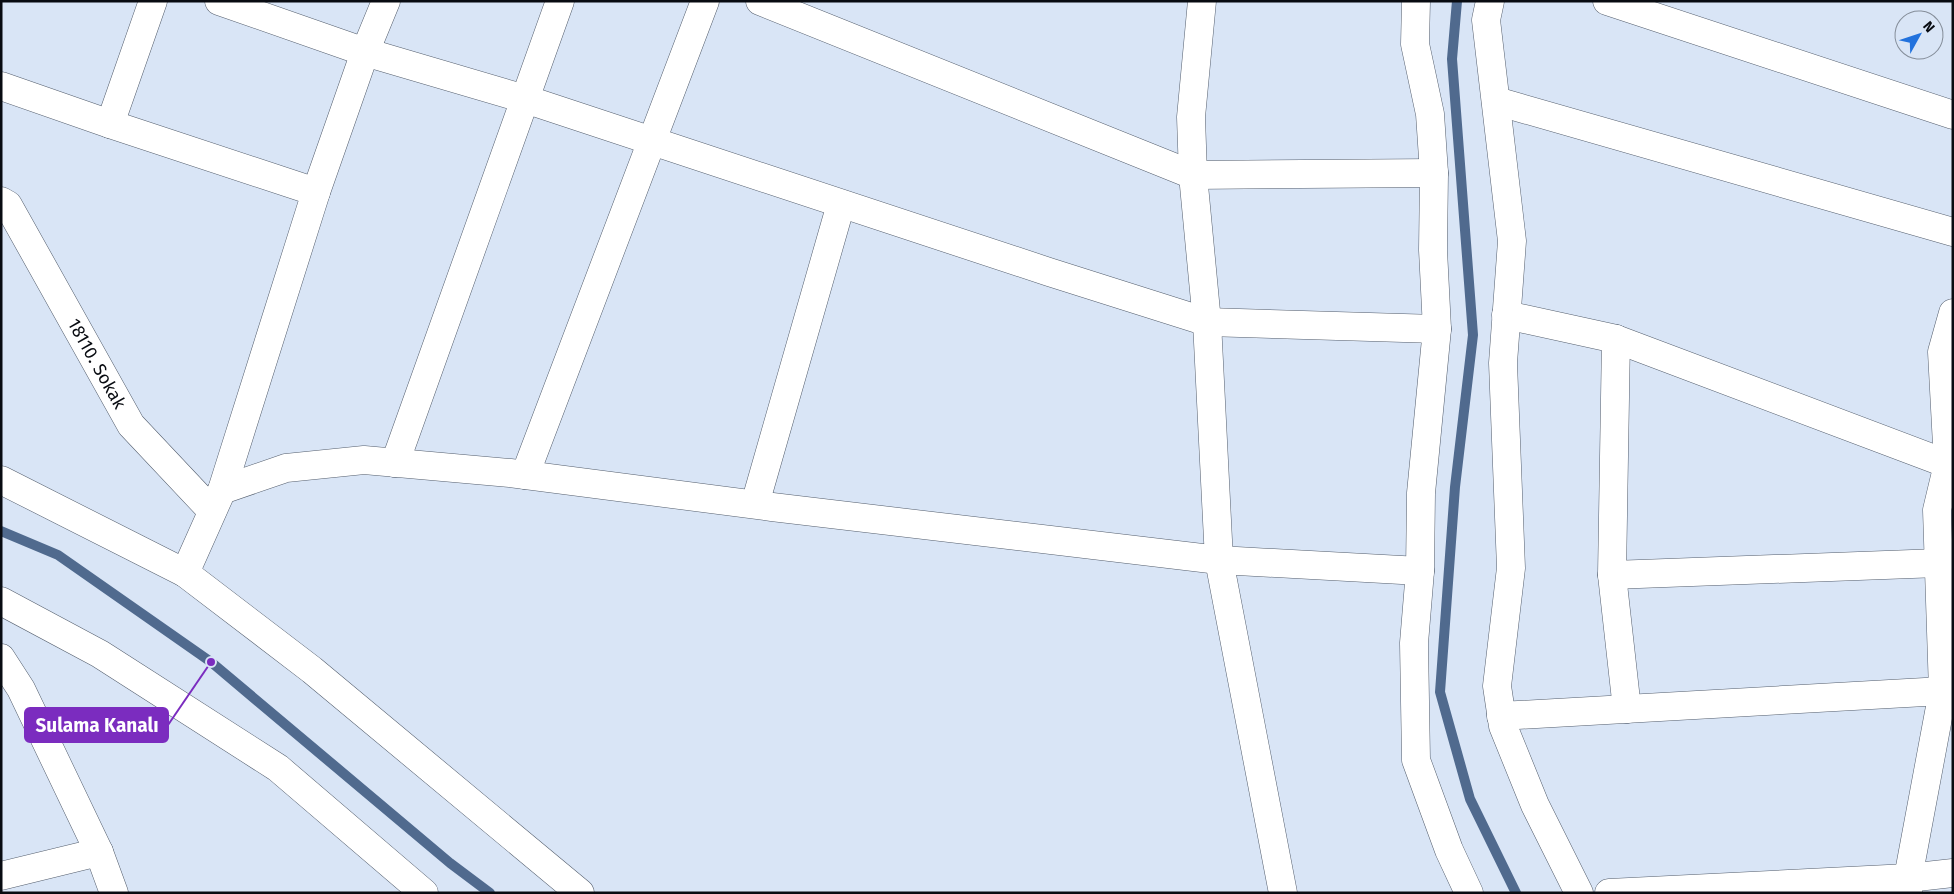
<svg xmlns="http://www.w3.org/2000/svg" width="1954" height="894" font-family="'Fira Sans',sans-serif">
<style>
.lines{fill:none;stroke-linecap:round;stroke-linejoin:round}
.stream{stroke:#506a8e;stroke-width:10}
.minor-casing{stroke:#545e6d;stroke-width:29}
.tertiary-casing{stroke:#545e6d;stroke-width:29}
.minor{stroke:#fff;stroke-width:28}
.tertiary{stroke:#fff;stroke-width:28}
.labels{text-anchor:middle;stroke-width:5;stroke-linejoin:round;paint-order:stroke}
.street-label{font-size:18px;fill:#080b11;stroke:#d9e5f6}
.leader{fill:none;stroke:#7b2cbf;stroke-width:2}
.callout-dot{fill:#7b2cbf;stroke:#d9e5f6;stroke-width:2}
.callout{fill:#7b2cbf;stroke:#7b2cbf;stroke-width:2}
.callout-label{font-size:19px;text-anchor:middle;font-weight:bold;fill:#fff}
</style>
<rect width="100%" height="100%" fill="#d9e5f6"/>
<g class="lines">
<!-- stream -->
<path class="stream" d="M1457,1L1452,59L1473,335L1455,487L1440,692L1470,799L1516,893
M1,531L58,555L211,662L450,863L490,893"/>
<!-- minor casing -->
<g class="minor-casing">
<g id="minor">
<path d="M219,1L365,52L525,99L1049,272L1207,322L1437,329"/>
<path d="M760,1L1193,175L1434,173"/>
<path d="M1202,1L1191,117L1193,175L1207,322L1219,560L1283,893"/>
<path d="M1416,1L1415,44L1430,114L1434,173L1433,250L1437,329L1421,493L1420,571L1414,643L1416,760L1449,850L1469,893"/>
<path d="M1490,1L1486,20L1512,241L1503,363L1511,568L1497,686L1503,726L1535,805L1579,893"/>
<path d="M1607,1L1953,115"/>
<path d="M1,86L110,124L316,192"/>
<path d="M1496,101L1953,232"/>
<path d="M110,124L153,1"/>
<path id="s1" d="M1,201L8,205L131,425L212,511"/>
<path d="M1506,315L1616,339L1953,466"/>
<path d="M1616,339L1612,575L1627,709"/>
<path d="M395,463L560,1"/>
<path d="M525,475L705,1"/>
<path d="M222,490L286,468L364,460L510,473L772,507L1219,560L1420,571"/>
<path d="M755,504L841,204"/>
<path d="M185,573L222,490L316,192L365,52L386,1"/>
<path d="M1612,575L1939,563"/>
<path d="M1501,716L1943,691"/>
<path d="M1,876L99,852"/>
<path d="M1609,893L1908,878L1953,873"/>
<path d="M1908,893V878L1943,691L1937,510L1948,464L1942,352L1953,313"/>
</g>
</g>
<!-- tertiary casing -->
<g class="tertiary-casing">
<path id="tertiary" d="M1,480L185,573L312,670L580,893
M1,601L100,654L278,768L424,893
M1,658L21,689L99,852L114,893"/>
</g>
<!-- minor -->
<use href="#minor" class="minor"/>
<!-- tertiary -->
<use href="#tertiary" class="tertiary"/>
</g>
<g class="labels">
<!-- street labels -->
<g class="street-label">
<text dy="6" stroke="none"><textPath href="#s1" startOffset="190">18110. Sokak</textPath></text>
</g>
</g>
<!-- callouts -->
<path class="leader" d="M211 662L168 725"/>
<circle class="callout-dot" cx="211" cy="662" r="5"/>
<rect class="callout" x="25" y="708" width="143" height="34" rx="5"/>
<g class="callout-label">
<text x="97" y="732">Sulama Kanalı</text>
</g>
<!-- border -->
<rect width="1954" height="894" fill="none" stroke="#080b11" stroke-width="5"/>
<!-- north arrow -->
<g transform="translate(1919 35) rotate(50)"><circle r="24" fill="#d9e5f6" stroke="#858e9a"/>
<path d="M0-4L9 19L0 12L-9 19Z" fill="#2272dd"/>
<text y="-8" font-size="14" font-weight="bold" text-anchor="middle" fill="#080b11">N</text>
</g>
</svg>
